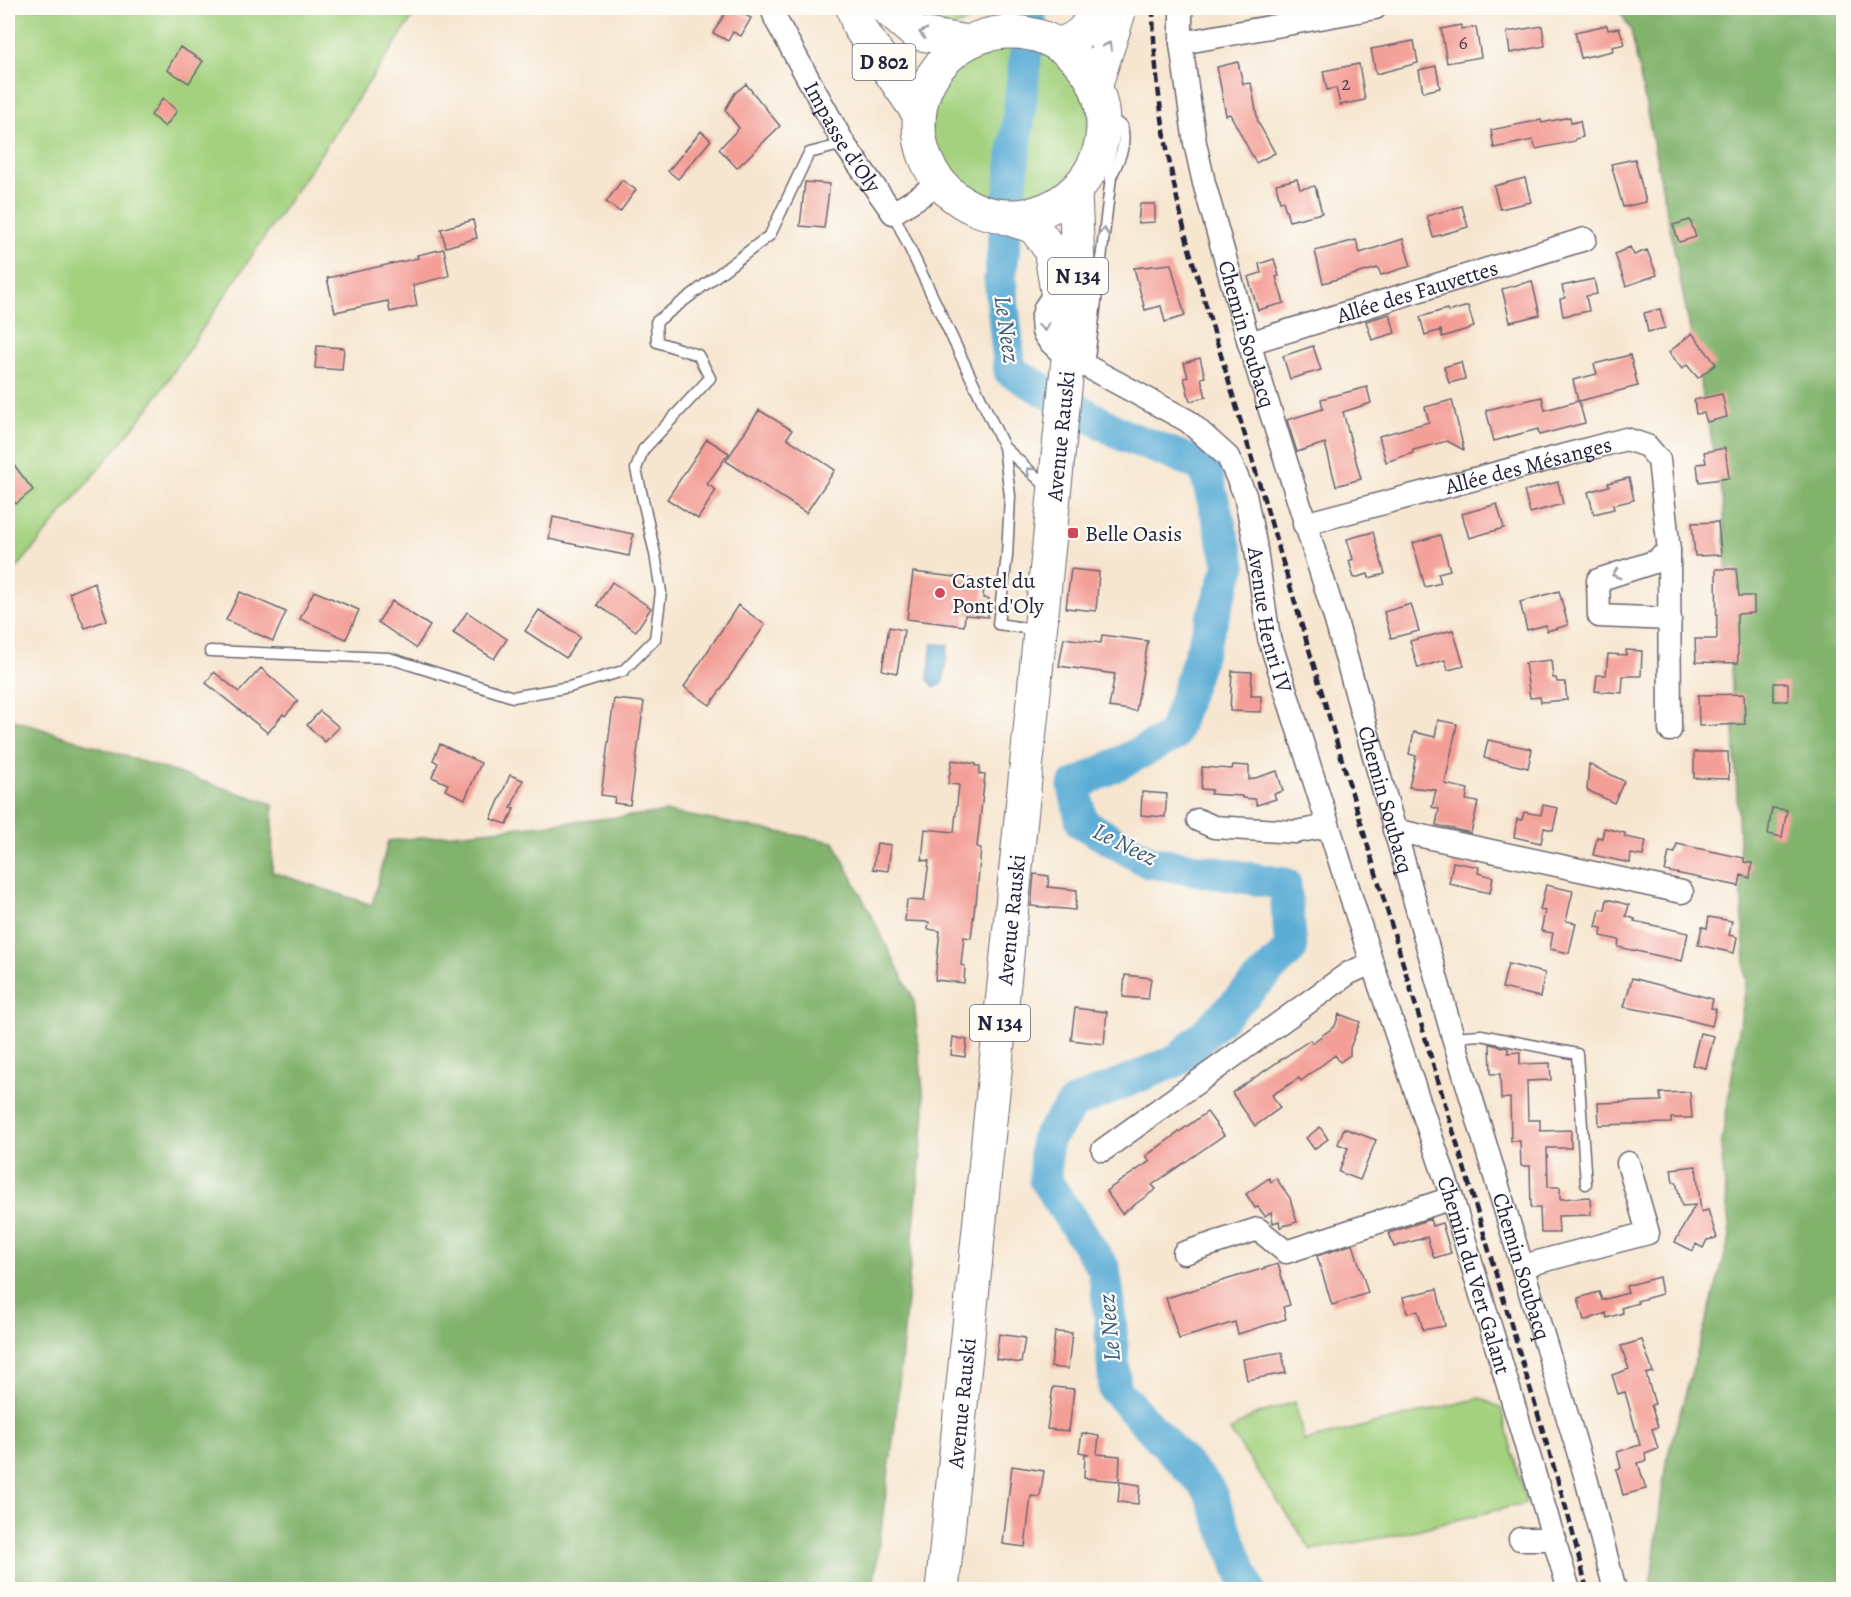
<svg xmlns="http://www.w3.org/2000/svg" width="1851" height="1597" font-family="Alegreya,serif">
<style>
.green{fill:#a3d17e;stroke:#627a5c;stroke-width:1.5}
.forest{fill:#82b36d;stroke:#526a54;stroke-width:1.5}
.water{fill:#5cadd6;stroke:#3f6888;stroke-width:1.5}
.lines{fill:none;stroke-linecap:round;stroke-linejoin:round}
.river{stroke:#5cadd6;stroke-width:33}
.building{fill:#f39e96}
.service-casing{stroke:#6c666f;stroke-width:13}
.minor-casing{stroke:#6c666f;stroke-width:25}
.primary-casing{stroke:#6c666f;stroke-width:35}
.service{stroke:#fff;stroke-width:10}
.minor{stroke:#fff;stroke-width:22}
.primary{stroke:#fff;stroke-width:33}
.rail{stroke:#22223b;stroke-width:4.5;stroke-dasharray:9 4.5;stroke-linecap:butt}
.oneway{stroke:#9c9ca7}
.poi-dot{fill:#d1495b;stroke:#fdfcf7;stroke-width:2}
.labels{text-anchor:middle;stroke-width:4.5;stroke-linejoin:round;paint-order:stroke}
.number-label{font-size:20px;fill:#564152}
.shield{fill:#fdfcf7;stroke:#646373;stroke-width:1.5}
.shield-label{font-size:21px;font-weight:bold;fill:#22223b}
.street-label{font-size:22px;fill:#22223b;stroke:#fdfcf7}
.poi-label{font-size:22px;fill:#22223b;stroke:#fdfcf7;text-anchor:start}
.water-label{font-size:24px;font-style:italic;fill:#395a79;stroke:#fdfcf7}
</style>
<rect width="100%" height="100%" fill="#fdfcf7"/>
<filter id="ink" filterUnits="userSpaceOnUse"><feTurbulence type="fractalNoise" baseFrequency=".0167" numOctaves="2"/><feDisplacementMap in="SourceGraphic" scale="12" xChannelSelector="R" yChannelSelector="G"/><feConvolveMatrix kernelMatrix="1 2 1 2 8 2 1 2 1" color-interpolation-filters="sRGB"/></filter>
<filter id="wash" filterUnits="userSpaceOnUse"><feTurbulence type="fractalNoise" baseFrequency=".008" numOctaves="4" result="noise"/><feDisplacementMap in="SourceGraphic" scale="24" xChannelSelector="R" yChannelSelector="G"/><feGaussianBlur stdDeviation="1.35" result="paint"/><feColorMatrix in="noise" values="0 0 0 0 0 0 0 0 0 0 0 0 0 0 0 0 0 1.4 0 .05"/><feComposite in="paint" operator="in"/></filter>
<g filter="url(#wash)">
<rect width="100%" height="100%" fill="#f6e5cf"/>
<!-- green -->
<path class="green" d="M8,8H419L149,408L8,579Z
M919,8H991L998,14L971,20L951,28L912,14Z
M931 125a79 79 0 1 1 158 0a79 79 0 1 1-158 0Z
M1480,1398L1501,1408L1526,1503L1392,1536L1311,1550L1230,1431L1252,1416L1295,1402L1304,1441Z"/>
<!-- forest -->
<path class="forest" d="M1618,8H1843V1589H1650L1666,1462L1730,1237L1721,1147L1746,985L1723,498L1631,30Z
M8,718L273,804L272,872L372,905L388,841L668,812L834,842L914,1000L925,1111L895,1425L873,1589H8Z"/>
<!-- water -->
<path class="water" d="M932,644L948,645L943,683L935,687L928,679Z"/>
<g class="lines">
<!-- river -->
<path class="river" d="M1031,8L1000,279L1010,371L1123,435L1204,466L1230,565L1173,736L1074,786L1082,823L1149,862L1285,884L1291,949L1178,1060L1074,1103L1046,1140L1045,1180L1104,1269L1109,1304L1115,1390L1209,1490L1249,1590"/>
</g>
<g id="blocks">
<!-- building -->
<path class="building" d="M728,8H732L751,18L741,36L733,32L728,41L713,33Z
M1461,25V29L1476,27L1481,57L1447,63L1441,29Z
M1607,25L1608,30L1619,28L1625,44L1612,47L1613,51L1581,58L1575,32Z
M1542,26L1545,46L1510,53L1507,32Z
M1414,41L1418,63L1376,74L1371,49Z
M180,47L203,61L189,83L167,70Z
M1238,62L1243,84L1251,83L1258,122L1275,153L1256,163L1230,114L1226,115L1217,67Z
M1359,64L1365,100L1340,105L1336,88L1327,90L1323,71Z
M1436,66L1440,88L1423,92L1419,70Z
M746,84L780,126L737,168L719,149L739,128L725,110L735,93Z
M163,98L177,111L165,127L151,115Z
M1570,117L1571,123L1580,121L1583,137L1575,139V141L1536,149L1533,140L1494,148L1491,130L1541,120L1542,123Z
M701,131L711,140L678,179L668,171Z
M1635,159L1646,202L1623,207L1611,164Z
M1525,178L1531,202L1500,209L1494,186Z
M1297,179L1300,189L1315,186L1322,213L1289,221L1283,201L1280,202L1276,184Z
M622,180L636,190L620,212L606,202Z
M805,182L830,184L824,228L800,226Z
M1140,204H1155V222L1138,223Z
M1462,206L1468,227L1433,237L1427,216Z
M473,220L477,238L446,247L441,229Z
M1690,220L1696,237L1679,242L1673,225Z
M1403,239L1411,266L1381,275L1378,268L1323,283L1315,251L1356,240L1360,253Z
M1630,247L1634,255L1647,250L1657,275L1626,286L1615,254Z
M444,249L449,276L413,285L417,306L390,312L388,301L335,312L327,278L418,258L417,255Z
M1274,259L1279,276L1276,277L1284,303L1258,310L1248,277L1261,273L1259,264Z
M1171,264L1185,316L1165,322L1161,306L1145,310L1134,268Z
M1594,279L1597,294L1586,296L1589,311L1563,316L1560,299L1565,298L1562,286Z
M1532,281L1540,315L1510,322L1502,289Z
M1468,306L1474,327L1442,337L1441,330L1425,335L1420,317L1447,309L1448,312Z
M1660,309L1665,328L1648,332L1644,313Z
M1390,314L1395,333L1372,340L1366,321Z
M1692,333L1716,364L1698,378L1687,365L1682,369L1669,352Z
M317,346L344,348L342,370L315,368Z
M1313,346L1321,370L1290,379L1283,356Z
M1630,355L1638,386L1579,401L1585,423L1539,435L1538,429L1494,441L1486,410L1542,397L1545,410L1578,401L1573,380L1597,374L1594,364Z
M1200,358L1205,377L1201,378L1206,397L1190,401L1184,378L1188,377L1184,363Z
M1461,362L1465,379L1449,383L1444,367Z
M1367,387L1371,403L1343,412L1361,479L1336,486L1325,443L1297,452L1287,420L1323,409L1321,399Z
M1722,394L1727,417L1707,422L1704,413L1696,414L1694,400Z
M1452,400L1464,450L1447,441L1413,450V453L1386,462L1379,436L1429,422L1425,407Z
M759,410L792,430L787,438L835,470L806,513L726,461Z
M707,439L729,453L707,484L716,490L698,519L667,499Z
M1725,448L1729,478L1699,482L1697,464L1706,463L1704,452Z
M8,457L33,490L16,504L8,494Z
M1629,478L1634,500L1613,505L1614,509L1594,514L1588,492L1609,486L1608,483Z
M1558,482L1563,504L1530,513L1524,491Z
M1497,504L1504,528L1469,538L1462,514Z
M553,517L633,534L629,556L549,539Z
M1718,522L1721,555L1695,556L1692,523Z
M1373,532L1385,574L1369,578L1368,574L1354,578L1349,561L1353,559L1347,539Z
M1440,535L1450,570L1438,573L1441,583L1425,587L1413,543Z
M1071,569L1099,572L1096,611L1066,608Z
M1716,569H1736L1739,596H1754V613L1737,614L1738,663L1696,662L1695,639H1717Z
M913,572L972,579L971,586L984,587L983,598L989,599L988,617L965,615L964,626L907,619Z
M94,582L107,620L85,628L69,593Z
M612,582L651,608L636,631L597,605Z
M314,591L359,610L346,639L300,619Z
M1559,591L1568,625L1547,631L1546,625L1527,630L1520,602Z
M240,592L286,612L273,641L226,620Z
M392,601L430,626L416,648L378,622Z
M1411,604L1419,631L1391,638L1384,612Z
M738,605L765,625L710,705L684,687Z
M539,610L580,636L566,658L525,631Z
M467,612L507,639L494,659L453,633Z
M889,627L904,630L897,673L882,670Z
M1453,630L1464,666L1448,670L1445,660L1418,668L1410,641Z
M1102,635L1148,641L1136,711L1109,707L1115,674L1059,666L1064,638L1101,643Z
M1626,650L1642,651L1641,676H1623L1622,693L1595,691L1597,675H1606L1608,654L1626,655Z
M1551,660L1553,678H1556L1557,682H1565L1567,700L1541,702L1540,697L1530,698L1525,663Z
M261,668L298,701L285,716L283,714L268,733L206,683L214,672L239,692Z
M1232,671L1252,672L1251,696H1261V712L1230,711Z
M1774,683H1788V701H1774Z
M1744,694L1745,724L1699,726L1698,695Z
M614,699L644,702L630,805L614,803L615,797L601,795Z
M320,711L339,727L325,742L307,725Z
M1438,720L1457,724L1445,784L1468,789L1466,800L1478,802L1471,833L1436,825L1439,809L1432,807L1436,790L1409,787L1416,756L1409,754L1414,732L1435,737Z
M1488,740L1532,749L1528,768L1484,758Z
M440,744L481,763L465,799L445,790L448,784L432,777L438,763L433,760Z
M1694,752H1728L1729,779L1694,778Z
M952,760L976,764V766H980L979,774L985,775L977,847L981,848L976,904H975L971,938L964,937L961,965L965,966L964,983L935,980L940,931L928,929L929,922L905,921L907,900L924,901L929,861L922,860L925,829L954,832L959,785L948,784Z
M1589,764L1624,781L1614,803L1587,790Z
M1233,765L1249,766V780L1277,771L1283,791L1274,794L1276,799L1257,805L1255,799L1242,798V796L1210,794L1212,790L1201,789L1202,767L1232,769Z
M510,775L523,780L511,808L514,809L507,824L491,819Z
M1142,792L1167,794L1165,817L1141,815Z
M1543,805L1558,808L1553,830L1544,828L1541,843L1514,837L1517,819L1522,820L1524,812L1541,815Z
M1772,808L1787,810L1782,837L1768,834Z
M1604,828L1625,833V837L1646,841L1643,856L1631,854L1630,863L1593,855L1597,837L1602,838Z
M877,843L891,845L888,871L873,869Z
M1677,844L1744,858V862L1752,863L1750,878L1741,875L1739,886L1665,871L1669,852L1675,853Z
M1453,862L1479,867L1478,873L1493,877L1490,893L1449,884Z
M1034,874L1049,876L1048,887L1077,890L1075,910L1031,906Z
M1546,885L1573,891L1566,921L1576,923L1569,953L1550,949L1553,933L1541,931L1545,911L1540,910Z
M1607,899L1629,905L1626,916L1635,919L1634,921L1688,933L1682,961L1618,947L1619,940L1601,936L1602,928L1596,927L1600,909L1605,910Z
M1709,917L1732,921L1729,935L1737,937L1734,953L1698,945L1702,927L1707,928Z
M1508,964L1545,973L1540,997L1502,988Z
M1125,975L1151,978L1148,999L1123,997Z
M1632,978L1713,999L1711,1008L1716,1009L1712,1026L1669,1015L1624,1007Z
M1075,1008L1107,1012L1104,1044L1071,1040Z
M1339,1014L1360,1022L1350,1048V1055L1340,1062L1335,1055L1301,1081L1299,1078L1272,1095L1280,1108L1255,1126L1232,1093L1310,1040L1312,1043L1335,1026Z
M1700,1033L1714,1036L1706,1068L1692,1065Z
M953,1037L967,1040L965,1057L951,1055Z
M1490,1044L1508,1048V1053L1520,1052V1064L1550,1063L1551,1080L1527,1081L1528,1120H1540V1131L1571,1130V1148H1547L1548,1187H1560V1199L1590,1197L1591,1215L1558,1216L1559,1233H1541L1540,1208H1531L1530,1166H1521L1520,1141H1511L1510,1098L1501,1099L1500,1074H1491Z
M1690,1092L1692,1118H1671V1123L1599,1125L1598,1103L1661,1101L1660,1093Z
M1207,1112L1224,1135L1152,1185L1156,1189L1122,1214L1106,1191L1150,1161L1146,1156Z
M1320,1127L1328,1139L1314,1149L1306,1138Z
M1344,1128L1376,1140L1360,1180L1339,1172L1348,1148L1338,1144Z
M1696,1166L1701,1212L1708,1210L1717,1238L1707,1240L1703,1248L1696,1244L1693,1251L1675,1242L1695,1205L1682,1206L1676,1182H1673L1671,1169Z
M1269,1178L1271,1182L1276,1178L1290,1198L1297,1222L1280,1227L1279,1221L1273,1223L1271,1212L1265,1216L1258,1207L1255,1208L1246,1194Z
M1430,1219L1432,1226L1442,1223L1451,1253L1434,1258L1427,1237L1394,1247L1389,1233Z
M1353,1244L1368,1293L1332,1305L1317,1256Z
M1278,1264L1290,1305L1283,1307L1286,1319L1238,1334L1235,1322L1179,1339L1166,1298Z
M1659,1277L1662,1294L1637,1301L1638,1303L1621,1308L1623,1313L1607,1318L1606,1313L1584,1321L1578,1298L1599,1292L1602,1300L1628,1293L1626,1286Z
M1437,1289L1445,1326L1423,1330L1418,1311L1407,1313L1403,1297Z
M1055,1332L1072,1333L1068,1369L1051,1367Z
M999,1334L1025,1338L1021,1363L996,1359Z
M1642,1340L1653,1372L1646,1374L1655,1404L1651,1405L1658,1427L1652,1429L1658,1449L1645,1454L1646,1461L1638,1463L1646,1489L1623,1495L1616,1469L1621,1468L1617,1452L1640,1445L1625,1392L1618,1394L1612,1375L1629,1369L1621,1346Z
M1282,1352L1286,1373L1247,1380L1243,1359Z
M1053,1387L1074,1389L1069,1431L1047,1429Z
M1082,1433L1099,1436L1097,1454L1120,1456L1119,1481L1084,1478L1085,1454H1089L1079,1452Z
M1012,1466L1044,1471L1040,1497L1031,1496L1025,1547L1003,1544Z
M1120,1482L1140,1485L1138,1504L1118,1502Z"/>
</g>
</g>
<g filter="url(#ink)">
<use href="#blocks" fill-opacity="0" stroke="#6c666f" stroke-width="1.5"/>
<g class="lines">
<!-- service casing -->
<g class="service-casing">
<path id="service" d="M893,213L1004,447L1010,496L1007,556L998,624L1037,630
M1088,367L1111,177C1119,159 1127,146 1122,126L1102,115
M1004,447L1048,488
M210,651L389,658L513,697L569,687L623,671L655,639L661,592L655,554L636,469L643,450L710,378L698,355L657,342L656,322L770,235L809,153L844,144
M1453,1037L1481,1035L1577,1054L1586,1184"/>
</g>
<!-- minor casing -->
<g class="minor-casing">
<g id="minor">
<path id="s1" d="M772,8L776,20L844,144L893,213L922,195L937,182"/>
<path id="s2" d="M1181,8V43L1187,87L1195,143L1204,183L1249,343L1336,621L1453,1037L1586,1478L1615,1590"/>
<path d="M1181,43L1375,8"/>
<path id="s3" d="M1057,290L1045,308L1042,319L1043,332L1049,341L1068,359L1088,367L1188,421L1228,457L1245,495L1255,543L1269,638L1372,963L1452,1198L1569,1590"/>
<path id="s4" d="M1249,343L1585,239"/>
<path id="s5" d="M1304,524L1626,439L1647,446L1659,460L1669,551L1670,730"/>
<path d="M1669,551L1654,562L1598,580L1599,616L1670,619"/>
<path d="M1198,820L1214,827L1295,832L1328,826"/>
<path d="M1394,830L1682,892"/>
<path d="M1103,1150L1349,973L1372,963"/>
<path d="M1184,1253L1258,1229L1286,1252L1452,1198"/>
<path d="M1523,1266L1648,1233L1628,1163"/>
<path d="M1520,1539H1555"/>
</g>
</g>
<!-- primary casing -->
<g class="primary-casing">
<g id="primary">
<path d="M853,8L859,27L919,114"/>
<path d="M886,8L915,33L968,42"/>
<circle cx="1011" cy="124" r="92"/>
<path d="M1058,45C1081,37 1087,29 1096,8"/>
<path d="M1096,85C1103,59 1113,34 1120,8"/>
<path d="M1004,217L1034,227L1050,249L1062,321"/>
<path id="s6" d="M942,1590L1068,359L1079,286L1075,193"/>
</g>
</g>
<!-- service -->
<use href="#service" class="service"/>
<!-- minor -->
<use href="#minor" class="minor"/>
<!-- primary -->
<use href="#primary" class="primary"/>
<!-- rail -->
<path class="rail" d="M1153,8C1154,91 1169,172 1190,252L1569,1518L1587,1590"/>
</g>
<!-- one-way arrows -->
<defs><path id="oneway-chevron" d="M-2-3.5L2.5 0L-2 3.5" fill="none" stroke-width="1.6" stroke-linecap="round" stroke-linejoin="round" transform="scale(1.5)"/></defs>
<g class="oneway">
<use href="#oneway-chevron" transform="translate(923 33) rotate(-165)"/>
<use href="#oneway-chevron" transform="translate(1108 46) rotate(-66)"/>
<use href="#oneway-chevron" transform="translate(1104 232) rotate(-83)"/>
<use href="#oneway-chevron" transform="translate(1044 327) rotate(81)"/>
<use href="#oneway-chevron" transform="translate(1030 471) rotate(-137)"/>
<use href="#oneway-chevron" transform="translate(1616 574) rotate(163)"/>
</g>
</g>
<!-- markers -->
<g class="poi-dot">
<rect x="1067" y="527" width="12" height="12" rx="3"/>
<circle cx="940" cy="593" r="6"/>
</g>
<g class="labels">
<!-- number labels -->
<g class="number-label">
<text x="1463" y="49">6</text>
<text x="1346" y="90">2</text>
</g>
<!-- shield labels -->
<g class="shield">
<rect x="852.5" y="44" width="63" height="36" rx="4.5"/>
<rect x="1048" y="258" width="60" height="36" rx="4.5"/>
<rect x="970" y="1005" width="60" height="36" rx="4.5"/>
</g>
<g class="shield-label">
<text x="884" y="69">D 802</text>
<text x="1078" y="283">N 134</text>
<text x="1000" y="1030">N 134</text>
</g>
<!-- street labels -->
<g class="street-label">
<text dy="8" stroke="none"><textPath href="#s1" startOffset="147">Impasse d'Oly</textPath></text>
<text dy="8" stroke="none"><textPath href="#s4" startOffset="176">Allée des Fauvettes</textPath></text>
<text dy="8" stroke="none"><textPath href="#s2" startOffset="334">Chemin Soubacq</textPath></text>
<text dy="8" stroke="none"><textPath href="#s6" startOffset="1160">Avenue Rauski</textPath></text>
<text dy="8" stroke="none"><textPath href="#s5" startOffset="232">Allée des Mésanges</textPath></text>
<text dy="8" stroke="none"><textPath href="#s3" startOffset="441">Avenue Henri IV</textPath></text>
<text dy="8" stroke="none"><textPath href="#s2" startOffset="820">Chemin Soubacq</textPath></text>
<text dy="8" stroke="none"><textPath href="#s6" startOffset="674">Avenue Rauski</textPath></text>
<text dy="8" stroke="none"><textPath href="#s2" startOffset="1306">Chemin Soubacq</textPath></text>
<text dy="8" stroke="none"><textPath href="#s3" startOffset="1128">Chemin du Vert Galant</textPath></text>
<text dy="8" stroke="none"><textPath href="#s6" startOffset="188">Avenue Rauski</textPath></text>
</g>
<!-- poi labels -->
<g class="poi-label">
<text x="1085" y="541">Belle Oasis</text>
<text x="952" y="588">Castel du<tspan x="952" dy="25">Pont d'Oly</tspan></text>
</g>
<!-- water labels -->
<g class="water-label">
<text transform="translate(1007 329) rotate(82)" y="8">Le Neez</text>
<text transform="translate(1125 844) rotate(26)" y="8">Le Neez</text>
<text transform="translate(1109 1328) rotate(-95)" y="8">Le Neez</text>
</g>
</g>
<!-- margin -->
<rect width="1851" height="1597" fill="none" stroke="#fdfcf7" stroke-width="30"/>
</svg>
